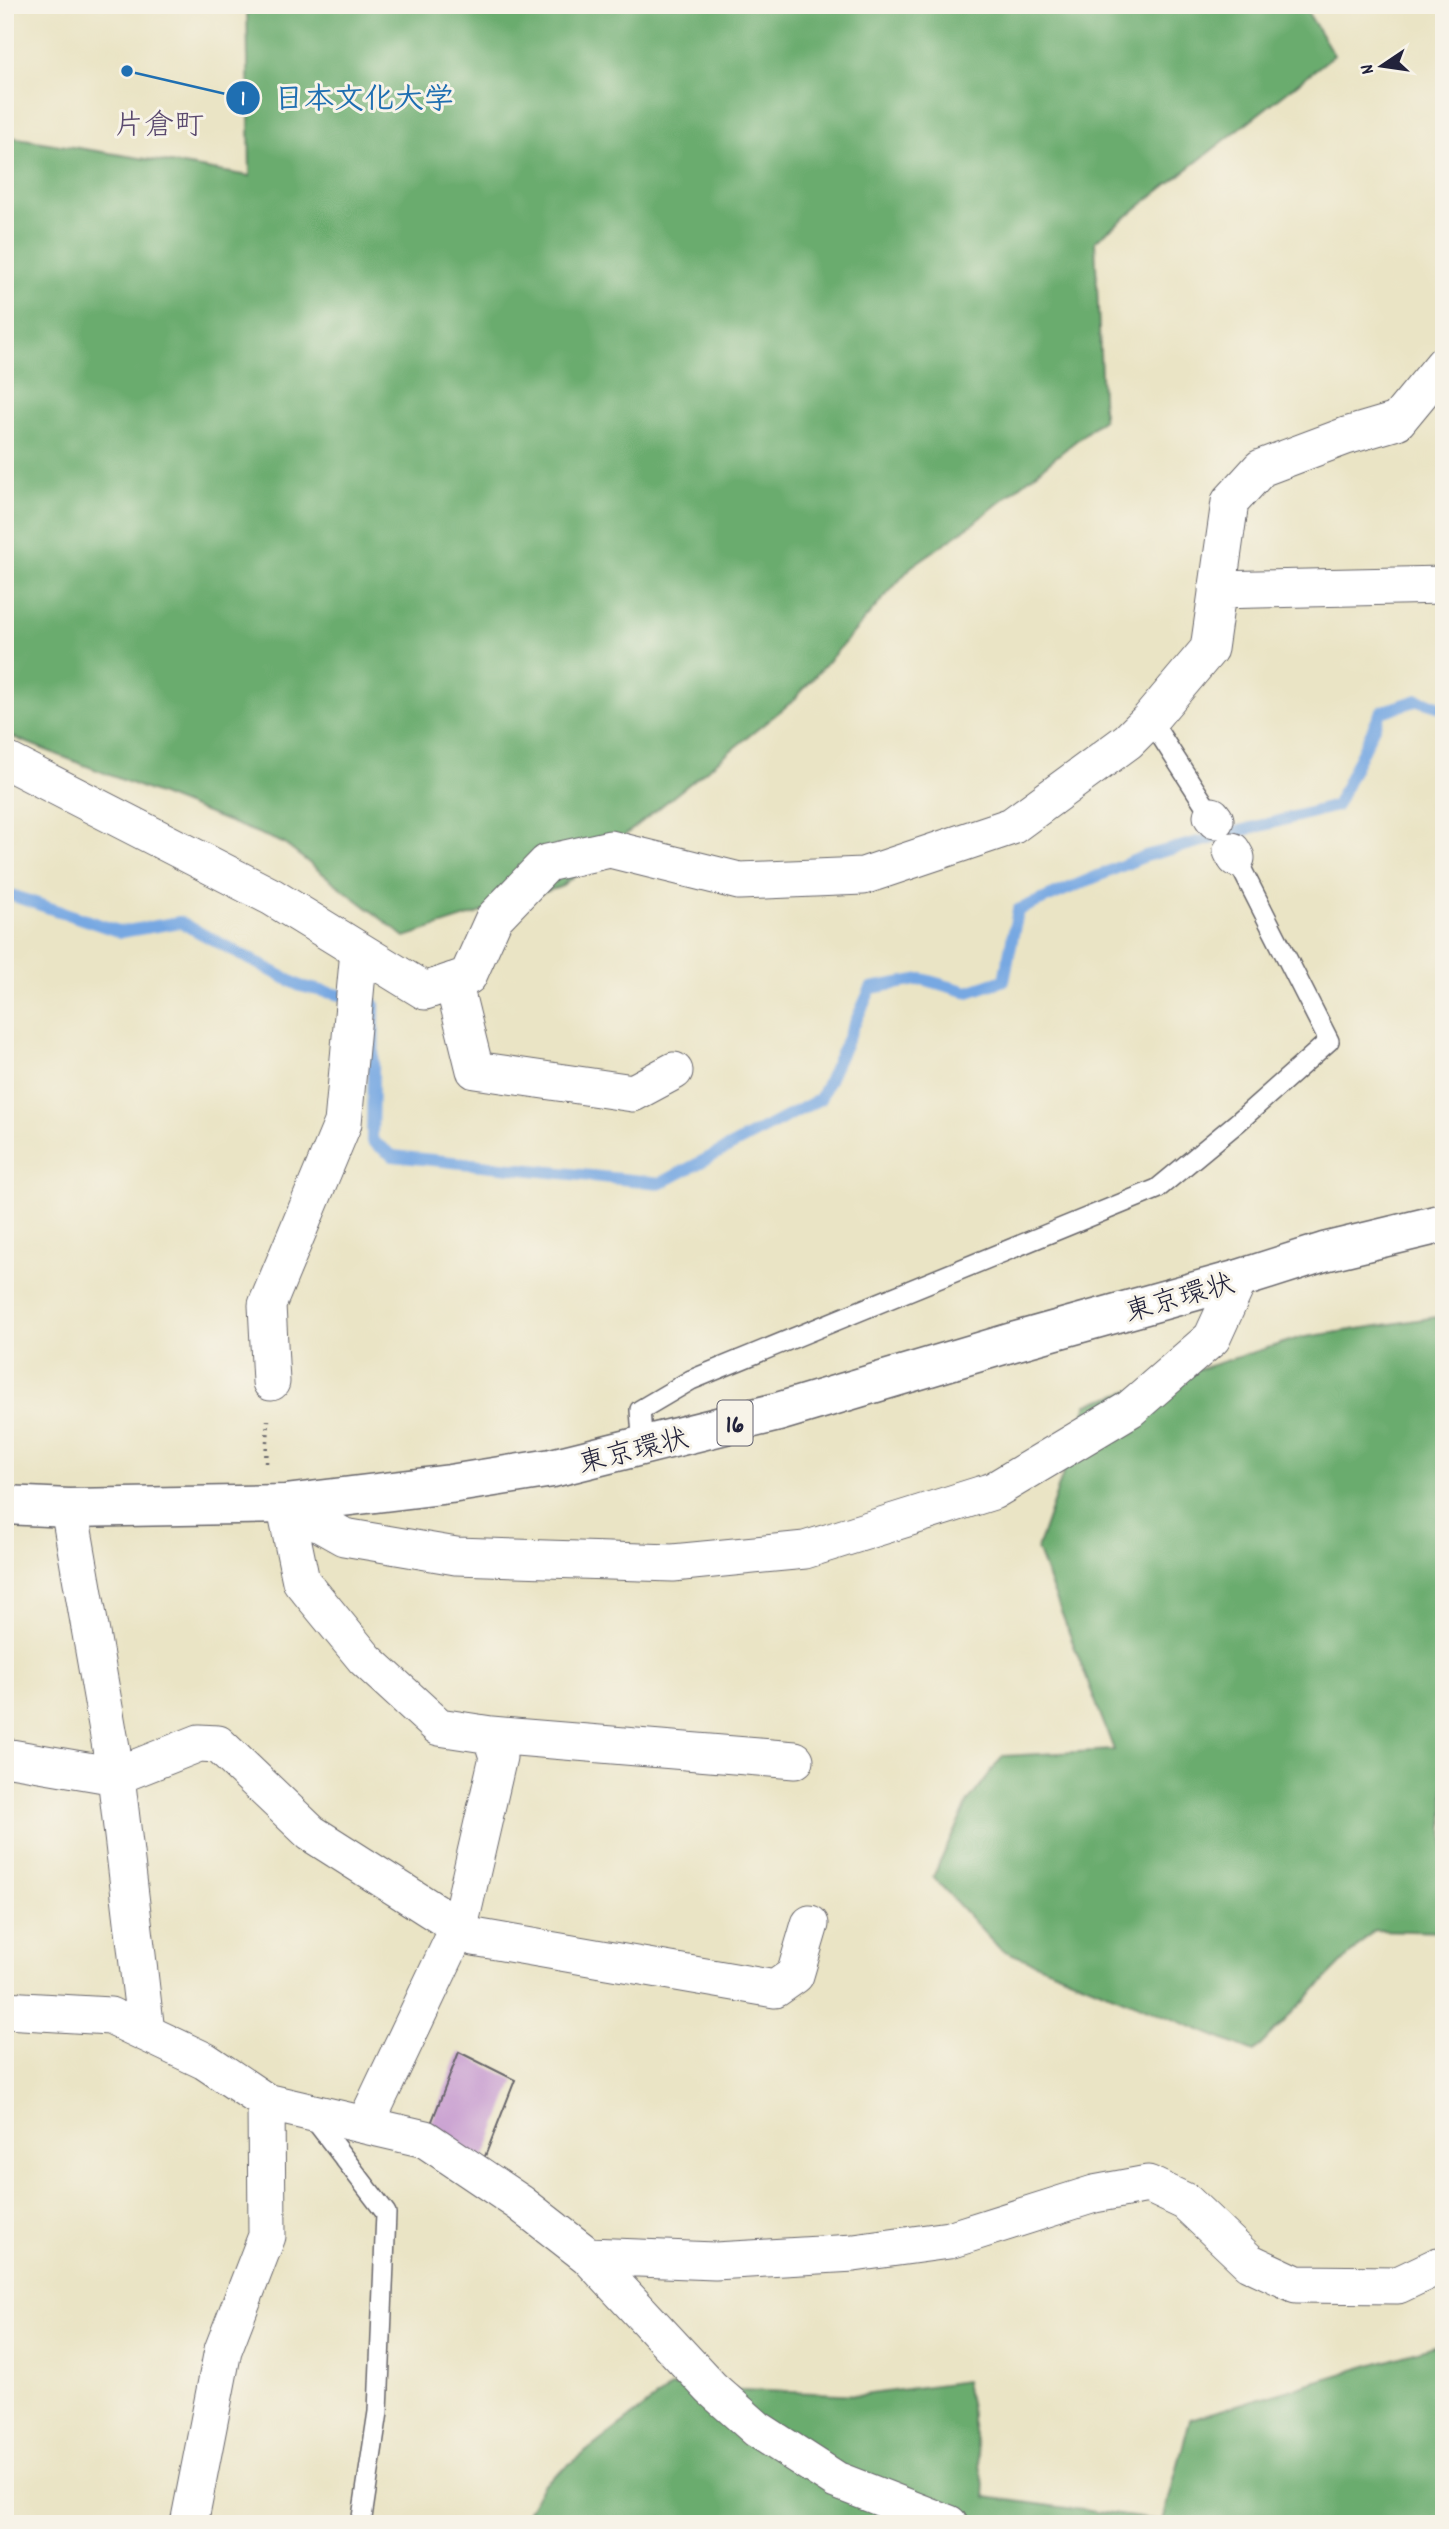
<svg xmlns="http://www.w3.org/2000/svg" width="1449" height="2529" font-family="Dekko,'Klee One',sans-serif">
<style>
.forest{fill:#6bac6e;stroke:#466754;stroke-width:2}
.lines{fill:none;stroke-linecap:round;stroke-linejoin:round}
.stream{stroke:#77a8e2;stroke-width:12}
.building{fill:#c191cd}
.service-casing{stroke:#68666b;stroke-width:22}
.minor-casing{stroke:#68666b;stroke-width:39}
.trunk-casing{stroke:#68666b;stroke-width:41}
.path{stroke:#68666b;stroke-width:4.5;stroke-dasharray:2 5;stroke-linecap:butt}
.service{stroke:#fff;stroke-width:19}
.minor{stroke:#fff;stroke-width:37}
.trunk{stroke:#fff;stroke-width:38}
.labels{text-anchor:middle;stroke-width:6;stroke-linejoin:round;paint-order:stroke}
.shield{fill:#f7f3e8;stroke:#62616f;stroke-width:2}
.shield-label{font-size:26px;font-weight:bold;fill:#22223b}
.street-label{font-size:28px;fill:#22223b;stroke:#f7f3e8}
.neighbourhood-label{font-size:30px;fill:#5a496e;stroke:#f7f3e8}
.leader{fill:none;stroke:#1f6fb2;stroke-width:2.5}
.callout-dot{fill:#1f6fb2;stroke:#f7f3e8;stroke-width:2.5}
.mark-label{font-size:21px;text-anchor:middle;font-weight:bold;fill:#fff}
.callout-label{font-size:30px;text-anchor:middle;font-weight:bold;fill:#1f6fb2;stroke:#f7f3e8;stroke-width:6;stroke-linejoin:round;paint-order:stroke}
</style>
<rect width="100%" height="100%" fill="#f7f3e8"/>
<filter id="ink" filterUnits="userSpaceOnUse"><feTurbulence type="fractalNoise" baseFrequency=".0143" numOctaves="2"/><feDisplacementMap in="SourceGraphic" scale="14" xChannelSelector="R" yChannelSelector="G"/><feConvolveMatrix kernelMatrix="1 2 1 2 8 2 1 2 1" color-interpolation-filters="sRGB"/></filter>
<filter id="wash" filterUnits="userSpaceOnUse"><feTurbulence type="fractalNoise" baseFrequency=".00686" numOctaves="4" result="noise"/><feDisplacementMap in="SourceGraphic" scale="28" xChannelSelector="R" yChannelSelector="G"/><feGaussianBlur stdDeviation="1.57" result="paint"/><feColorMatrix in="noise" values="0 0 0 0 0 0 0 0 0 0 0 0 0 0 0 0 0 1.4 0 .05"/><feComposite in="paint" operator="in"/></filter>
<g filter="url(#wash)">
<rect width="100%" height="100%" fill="#eae4c5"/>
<!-- forest -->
<path class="forest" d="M247,5H1303L1334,55L1095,241L1103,419L975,522L911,567L794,700L560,887L405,937L283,843L5,734V136L250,176Z
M1444,1316V1932L1374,1930L1254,2052L1000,1949L933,1877L968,1802L1003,1756L1114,1750L1037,1549L1087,1404L1299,1338Z
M1444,2343V2524H521L542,2485L671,2387L863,2395L965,2381L986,2497L1163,2521L1190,2419Z"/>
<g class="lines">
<!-- stream -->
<path class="stream" d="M5,893L121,932L180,922L300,986L340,995
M374,1004L372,1141L393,1156L661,1183L820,1099L871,988L922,979L968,992L1004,980L1018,910L1145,856L1336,806L1381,712L1418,700L1444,708"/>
</g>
<g id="blocks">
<!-- building -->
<path class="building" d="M459,2052L515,2080L478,2174L425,2139Z"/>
</g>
</g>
<g filter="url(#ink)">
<use href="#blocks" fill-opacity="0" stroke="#68666b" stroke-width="2"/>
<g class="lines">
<!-- service casing -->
<g class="service-casing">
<path id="service" d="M1150,719L1212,816
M643,1447L640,1410L691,1380L1157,1189L1238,1122L1329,1041L1236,858
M311,2115L386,2213L378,2412L361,2524"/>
</g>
<!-- minor casing -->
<g class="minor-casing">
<path id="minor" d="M1217,590L1444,585
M5,760L272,897L425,991L468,976L494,918L547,863L610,849L739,881L863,876L1012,826L1128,741L1150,719L1209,649L1230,502L1261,468L1346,436L1397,421L1444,364
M1212,816L1215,820
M1232,851L1236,858
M453,981L475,1070L633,1093L674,1071
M271,1382L267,1305L343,1123L359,951
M285,1504L344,1537L456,1556L673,1563L805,1550L993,1491L1130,1409L1212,1338L1239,1279
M285,1504L301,1581L365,1659L439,1727L491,1735L498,1757L459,1927L365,2125
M69,1508L116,1776L146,2032
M491,1735L795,1760
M5,1757L116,1776L199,1743L218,1744L311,1833L474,1937L775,1989L795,1975L810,1924
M5,2010L110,2016L205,2061L266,2102L425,2139L520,2203L588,2256L711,2388L757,2429L836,2480L949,2524
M588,2256L715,2261L854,2253L949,2240L1094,2194L1148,2184L1186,2202L1249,2262L1296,2284L1398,2285L1438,2266H1444
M189,2524L223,2350L267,2236L266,2102"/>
</g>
<!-- trunk casing -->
<g class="trunk-casing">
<path id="trunk" d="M5,1505L69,1508L285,1504L450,1484L552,1468L778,1412L1013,1342L1239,1279L1324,1252L1444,1223"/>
</g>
<!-- path -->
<path class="path" d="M266,1463L268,1420"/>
<!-- service -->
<use href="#service" class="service"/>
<!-- minor -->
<use href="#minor" class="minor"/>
<!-- trunk -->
<use href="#trunk" class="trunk"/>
</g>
</g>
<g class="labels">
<!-- shield labels -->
<rect class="shield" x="717.5" y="1400.5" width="35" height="45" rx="5"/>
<g class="shield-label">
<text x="735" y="1432">16</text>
</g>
<!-- street labels -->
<g class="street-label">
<text transform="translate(1179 1296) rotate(-16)" y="10">東京環状</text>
<text transform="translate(633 1449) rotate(-14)" y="10">東京環状</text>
</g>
<!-- neighbourhood labels -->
<g class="neighbourhood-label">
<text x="159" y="134">片倉町</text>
</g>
</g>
<!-- callouts -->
<path class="leader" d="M127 71L243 98"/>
<g class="callout-dot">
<circle cx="127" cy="71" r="7"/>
<circle cx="243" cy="98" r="18"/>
</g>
<g class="mark-label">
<text x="243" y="105">1</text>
</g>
<g class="callout-label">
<text x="364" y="108">日本文化大学</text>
</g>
<!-- margin -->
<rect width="1449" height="2529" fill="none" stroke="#f7f3e8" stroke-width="28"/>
<!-- north arrow -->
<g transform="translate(1382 66) rotate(257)" stroke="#f7f3e8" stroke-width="5" paint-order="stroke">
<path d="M0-5L12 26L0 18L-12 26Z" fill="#22223b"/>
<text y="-10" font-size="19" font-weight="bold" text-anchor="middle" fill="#22223b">N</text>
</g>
</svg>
